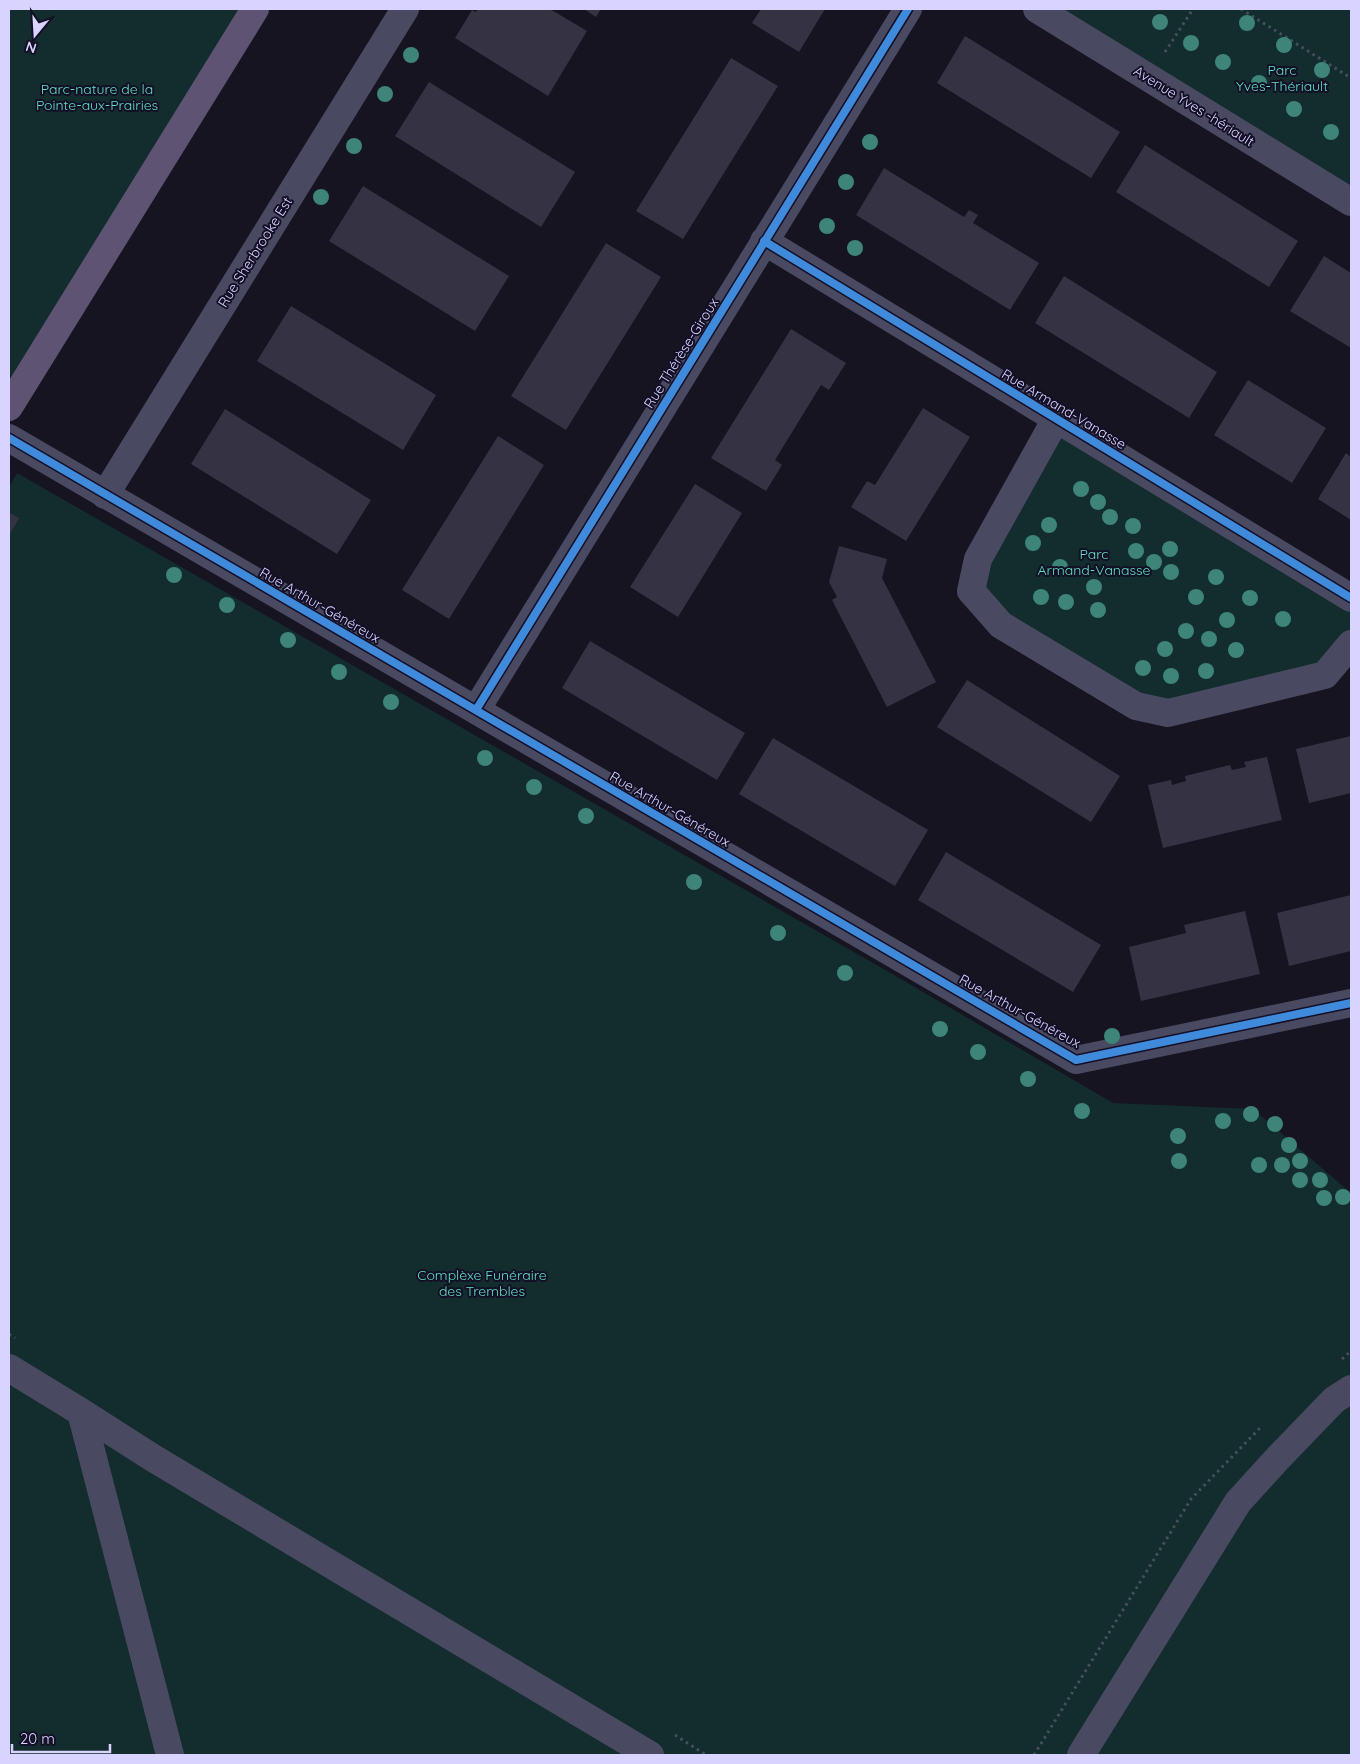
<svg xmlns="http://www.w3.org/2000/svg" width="1360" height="1764" font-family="Quicksand,sans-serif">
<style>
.green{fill:#132c2d}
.building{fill:#343243}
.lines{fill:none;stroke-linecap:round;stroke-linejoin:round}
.path{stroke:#44505f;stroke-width:3;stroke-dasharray:2.5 4;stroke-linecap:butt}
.minor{stroke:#4a4962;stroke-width:28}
.major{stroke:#5e5373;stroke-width:28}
.cycleway-casing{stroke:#130f26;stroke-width:11}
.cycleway{stroke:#408adc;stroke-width:8}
.tree{fill:#3e8478}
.labels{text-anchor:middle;stroke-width:4;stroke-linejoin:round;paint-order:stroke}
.park-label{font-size:14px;fill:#5fe0c0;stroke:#130f26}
.street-label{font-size:14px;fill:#d9d4ff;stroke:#130f26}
</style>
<rect width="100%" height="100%" fill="#161421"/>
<!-- green -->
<path class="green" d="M9,9H255L9,407Z
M1037,9H1351V202Z
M1056,419L1351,598V644L1325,675L1168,713L971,591Z
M17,473L901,979L1113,1103L1253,1109L1351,1193V1755H9V487Z"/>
<!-- building -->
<path class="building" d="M478,9H550L587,31L548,96L455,38L472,10L476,12Z
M584,9H601L596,17Z
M761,9H825L799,52L752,23Z
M965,36L1120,132L1091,178L937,83Z
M731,58L778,86L683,239L636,211Z
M429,82L575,172L541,227L395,136Z
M1145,145L1298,241L1269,287L1116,192Z
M884,168L964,217L969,210L978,215L973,223L1039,263L1010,310L856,215Z
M363,186L509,276L475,331L329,241Z
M606,243L661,277L566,430L511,396Z
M1324,256L1351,273V348L1290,311Z
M1064,276L1217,372L1189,418L1035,323Z
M291,306L436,395L403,450L257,361Z
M791,329L846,363L829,390L821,385L775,460L782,465L766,491L711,458Z
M1248,380L1326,428L1292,483L1214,435Z
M923,408L970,437L906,541L851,507L867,481L875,485Z
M225,409L371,500L337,554L191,464Z
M498,436L544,465L449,619L402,590Z
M1346,453L1351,457V520L1318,499Z
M695,484L742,513L678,617L630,587Z
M10,513L19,518L10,534L9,533Z
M839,546L887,559L882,578L936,682L887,707L832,600L837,597L829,582Z
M590,641L745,733L717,780L562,688Z
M967,680L1120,776L1091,822L937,727Z
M1351,736V793L1309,803L1296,749Z
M773,738L928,830L895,886L739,794Z
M1267,757L1282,820L1163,848L1148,785L1171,780L1172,785L1186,781L1185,776L1230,765L1232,770L1246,767L1244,762Z
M946,852L1101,945L1073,992L918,900Z
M1351,895V951L1289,966L1277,913Z
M1245,911L1260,974L1141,1001L1129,947L1186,933L1184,925Z"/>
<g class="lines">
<!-- path -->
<path class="path" d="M1241,9L1351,78
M1165,52L1193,9
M9,1334L15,1338
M1342,1359L1351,1351
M675,1735L706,1755
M1034,1755L1191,1499L1261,1427"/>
<!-- minor -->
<path class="minor" d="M1037,9L1351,202
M764,241L1351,598
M1056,419L978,559L971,591L1001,625L1136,706L1168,713L1325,675L1351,644
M9,438L1076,1060L1351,1003
M105,495L405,9
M476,710L908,9
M9,1368L81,1412L153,1458L650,1755
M81,1412L170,1755
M1081,1755L1238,1502L1279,1457L1334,1400L1351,1389"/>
<!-- major -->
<path class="major" d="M9,407L255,9"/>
<!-- cycleway casing -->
<g class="cycleway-casing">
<path id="cycleway" d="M764,241L1351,598
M9,438L1076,1060L1351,1003
M476,710L908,9"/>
</g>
<!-- cycleway -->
<use href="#cycleway" class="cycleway"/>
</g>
<!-- trees -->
<g class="tree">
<circle cx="1160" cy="22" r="8"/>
<circle cx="1247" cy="23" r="8"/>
<circle cx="1191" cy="43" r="8"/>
<circle cx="1284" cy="45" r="8"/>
<circle cx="411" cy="55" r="8"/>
<circle cx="1223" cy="62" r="8"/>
<circle cx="1322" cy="70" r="8"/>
<circle cx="1259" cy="83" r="8"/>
<circle cx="385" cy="94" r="8"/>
<circle cx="1294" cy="109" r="8"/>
<circle cx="1331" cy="132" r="8"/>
<circle cx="870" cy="142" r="8"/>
<circle cx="354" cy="146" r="8"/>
<circle cx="846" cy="182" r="8"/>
<circle cx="321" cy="197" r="8"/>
<circle cx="827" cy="226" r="8"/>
<circle cx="855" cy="248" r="8"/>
<circle cx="1081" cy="489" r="8"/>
<circle cx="1098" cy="502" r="8"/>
<circle cx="1110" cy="517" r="8"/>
<circle cx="1049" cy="525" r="8"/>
<circle cx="1133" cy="526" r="8"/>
<circle cx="1033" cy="543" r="8"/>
<circle cx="1170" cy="549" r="8"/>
<circle cx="1136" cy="551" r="8"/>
<circle cx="1154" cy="562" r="8"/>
<circle cx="1060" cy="567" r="8"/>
<circle cx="1171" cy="572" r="8"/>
<circle cx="174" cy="575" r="8"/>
<circle cx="1216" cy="577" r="8"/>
<circle cx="1094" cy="587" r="8"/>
<circle cx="1041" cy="597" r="8"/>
<circle cx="1196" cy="597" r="8"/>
<circle cx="1250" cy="598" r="8"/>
<circle cx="1066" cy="602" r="8"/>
<circle cx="227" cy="605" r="8"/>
<circle cx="1098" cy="610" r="8"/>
<circle cx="1283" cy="619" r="8"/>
<circle cx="1227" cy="620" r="8"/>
<circle cx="1186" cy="631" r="8"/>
<circle cx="1209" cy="639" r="8"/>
<circle cx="288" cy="640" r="8"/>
<circle cx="1165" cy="649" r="8"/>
<circle cx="1236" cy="650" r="8"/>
<circle cx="1143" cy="668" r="8"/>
<circle cx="1206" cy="671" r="8"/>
<circle cx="339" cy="672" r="8"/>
<circle cx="1171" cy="676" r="8"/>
<circle cx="391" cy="702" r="8"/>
<circle cx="485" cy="758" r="8"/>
<circle cx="534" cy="787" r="8"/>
<circle cx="586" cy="816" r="8"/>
<circle cx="694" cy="882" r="8"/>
<circle cx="778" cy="933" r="8"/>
<circle cx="845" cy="973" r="8"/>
<circle cx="940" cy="1029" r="8"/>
<circle cx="1112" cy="1036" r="8"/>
<circle cx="978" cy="1052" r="8"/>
<circle cx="1028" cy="1079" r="8"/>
<circle cx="1082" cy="1111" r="8"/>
<circle cx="1251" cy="1114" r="8"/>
<circle cx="1223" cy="1121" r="8"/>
<circle cx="1275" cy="1124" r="8"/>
<circle cx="1178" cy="1136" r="8"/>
<circle cx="1289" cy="1145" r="8"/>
<circle cx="1179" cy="1161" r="8"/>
<circle cx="1300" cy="1161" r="8"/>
<circle cx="1259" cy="1165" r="8"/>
<circle cx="1282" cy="1165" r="8"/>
<circle cx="1300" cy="1180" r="8"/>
<circle cx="1320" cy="1180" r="8"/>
<circle cx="1343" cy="1197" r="8"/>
<circle cx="1324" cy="1198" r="8"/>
</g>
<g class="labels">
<!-- park labels -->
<g class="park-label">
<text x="1282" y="75">Parc<tspan x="1282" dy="16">Yves-Thériault</tspan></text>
<text x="97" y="94">Parc-nature de la<tspan x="97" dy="16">Pointe-aux-Prairies</tspan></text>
<text x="1094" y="559">Parc<tspan x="1094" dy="16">Armand-Vanasse</tspan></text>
<text x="482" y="1280">Complèxe Funéraire<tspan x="482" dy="16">des Trembles</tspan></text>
</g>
<!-- street labels -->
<g class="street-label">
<text transform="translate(1194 106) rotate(32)" y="5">Avenue Yves -hériault</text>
<text transform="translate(255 252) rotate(-58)" y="5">Rue Sherbrooke Est</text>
<text transform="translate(681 353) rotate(-58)" y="5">Rue Thérèse-Giroux</text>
<text transform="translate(1064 409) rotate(31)" y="5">Rue Armand-Vanasse</text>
<text transform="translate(320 605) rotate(30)" y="5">Rue Arthur-Généreux</text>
<text transform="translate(670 809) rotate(30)" y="5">Rue Arthur-Généreux</text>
<text transform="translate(1020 1011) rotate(29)" y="5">Rue Arthur-Généreux</text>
</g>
</g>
<!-- border -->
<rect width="1360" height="1764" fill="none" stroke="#d9d4ff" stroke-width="20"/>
<!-- north arrow -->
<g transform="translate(35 35) rotate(198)" stroke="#130f26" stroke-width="4" paint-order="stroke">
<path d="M0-4L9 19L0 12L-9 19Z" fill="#d9d4ff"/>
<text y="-8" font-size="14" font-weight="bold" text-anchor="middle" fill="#d9d4ff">N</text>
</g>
<!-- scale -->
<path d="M12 1744v8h98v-8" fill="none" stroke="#d9d4ff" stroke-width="2.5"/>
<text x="20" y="1744" font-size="15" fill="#d9d4ff" stroke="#130f26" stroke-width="4" paint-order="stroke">20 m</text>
</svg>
